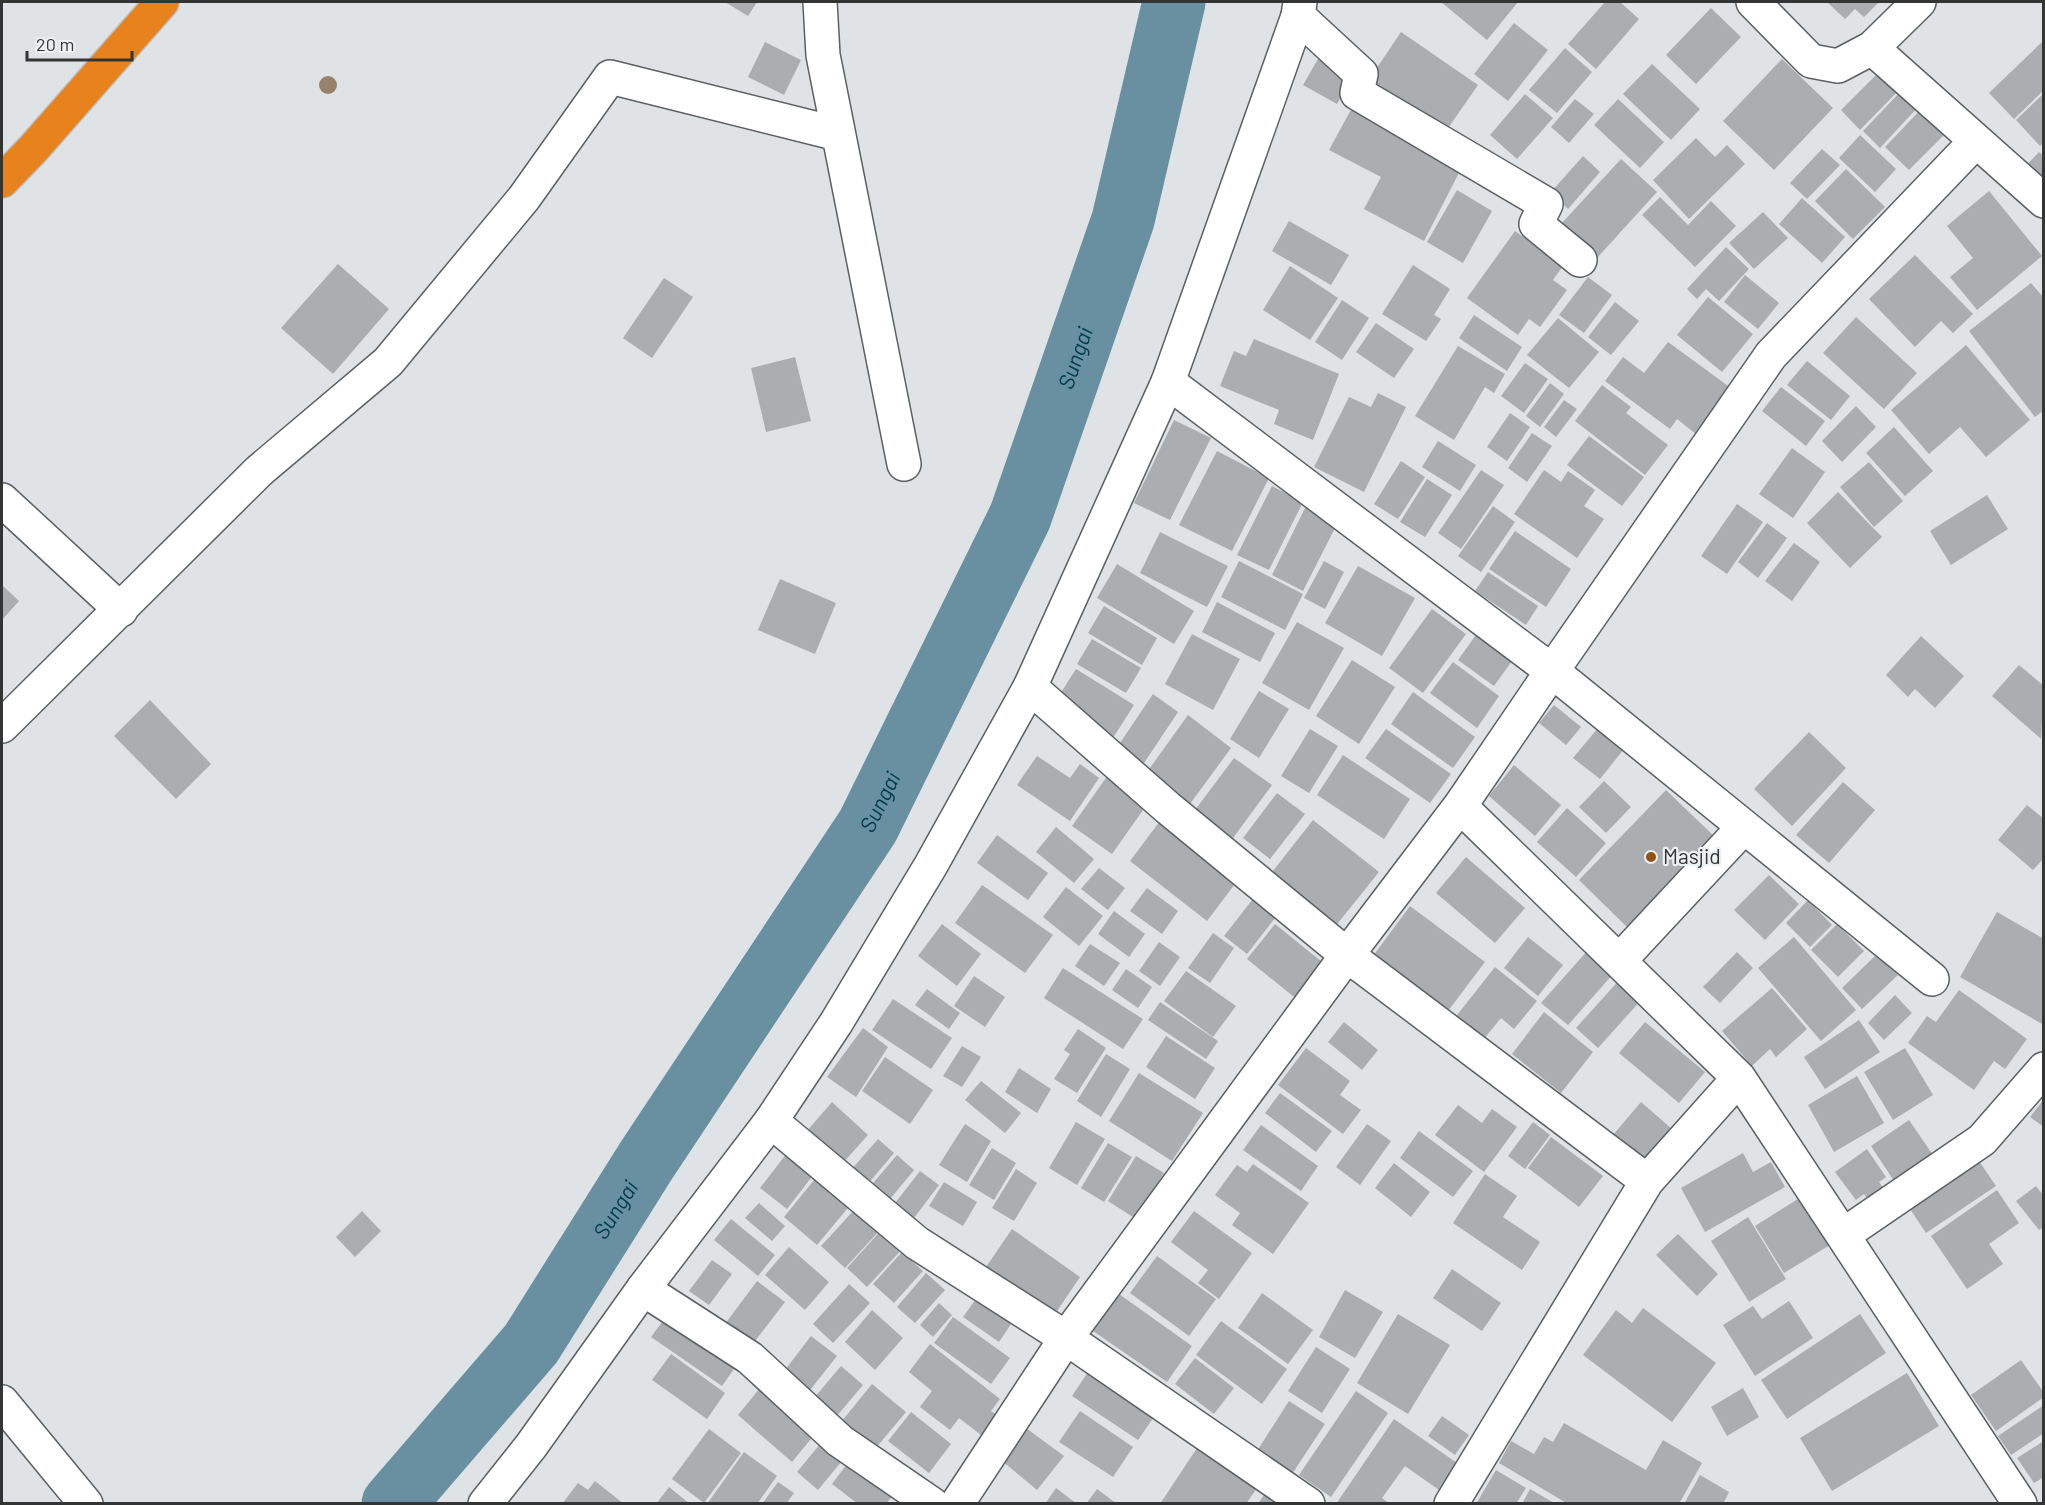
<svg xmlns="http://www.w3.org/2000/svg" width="2045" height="1505" font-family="Barlow,sans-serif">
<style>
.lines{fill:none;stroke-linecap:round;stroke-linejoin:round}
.river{stroke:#6890a0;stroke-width:63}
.building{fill:#aaaeb0}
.street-casing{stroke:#5c6061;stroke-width:36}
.secondary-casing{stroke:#5c6061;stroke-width:36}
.highway-casing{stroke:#bebebe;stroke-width:36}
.street{stroke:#fff;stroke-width:33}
.secondary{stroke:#fff;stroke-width:33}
.highway{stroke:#e7821d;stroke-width:33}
.tree{fill:#98826d}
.poi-dot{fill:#915218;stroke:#ecf0f2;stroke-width:2}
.labels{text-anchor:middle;stroke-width:4.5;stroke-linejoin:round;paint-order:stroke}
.poi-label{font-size:21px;fill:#333535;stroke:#ecf0f2;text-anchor:start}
.water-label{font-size:22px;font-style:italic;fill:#003b4d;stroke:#ecf0f2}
</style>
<rect width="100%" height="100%" fill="#dfe3e5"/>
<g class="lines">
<!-- river -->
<path class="river" id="s1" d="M393,1504L531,1344L646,1161L868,826L1020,517L1123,220L1174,2"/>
</g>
<!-- building -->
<path class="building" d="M725,2H757L748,16Z
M1441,2H1518L1487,40Z
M1605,2H1620L1639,19L1596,69L1568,44Z
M1827,2H1879L1864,17L1855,9L1845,19Z
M1711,8L1741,37L1696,84L1666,55Z
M1514,23L1548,50L1508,101L1474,74Z
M1401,32L1478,85L1444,134L1368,81Z
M2044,40V90L2014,119L1989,93Z
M765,42L801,60L784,95L748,77Z
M1565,48L1592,72L1557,113L1529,90Z
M1318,59L1351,79L1337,104L1303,85Z
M1782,59L1833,108L1774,170L1723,121Z
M1652,64L1700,109L1671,140L1623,94Z
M1882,69L1901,88L1860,130L1841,110Z
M1903,89L1920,105L1880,148L1863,131Z
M2044,93V142L2040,146L2016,120Z
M1525,94L1553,118L1517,159L1490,135Z
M1575,99L1594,114L1569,143L1551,127Z
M1618,99L1664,142L1640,168L1594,125Z
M1353,106L1463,165L1424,241L1364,209L1381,177L1329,150Z
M1924,106L1949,130L1909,170L1885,147Z
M1860,135L1896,169L1875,192L1839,158Z
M1696,138L1715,157L1727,145L1745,164L1689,219L1653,180Z
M1822,149L1840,165L1807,199L1790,183Z
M2039,152L2044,156V187L2024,168Z
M1583,156L1600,172L1568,209L1551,192Z
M1621,159L1657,192L1597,258L1561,224Z
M1846,169L1885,207L1853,239L1815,201Z
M1457,190L1492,211L1463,263L1427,242Z
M1989,191L2042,256L1977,310L1950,277L1973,258L1947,226Z
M1660,197L1688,225L1711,201L1736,226L1695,267L1642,215Z
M1802,198L1845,237L1822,263L1779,224Z
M1763,212L1788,238L1754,269L1729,243Z
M1289,221L1349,255L1331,285L1272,251Z
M1515,231L1563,266L1553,280L1567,290L1540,327L1529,319L1518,335L1467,298Z
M1726,247L1749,269L1719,301L1706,289L1697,299L1687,289Z
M1915,255L1973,314L1953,333L1941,321L1915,347L1869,299Z
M338,264L389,309L333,374L281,328Z
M1413,265L1450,289L1434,315L1441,319L1426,341L1382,314Z
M1290,266L1338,298L1310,340L1263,310Z
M1745,275L1779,303L1758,329L1724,302Z
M1588,277L1612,295L1584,333L1559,315Z
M664,278L693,297L652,358L623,338Z
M2031,283L2044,298V410L2035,417L1969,331Z
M1708,297L1753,334L1722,372L1677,335Z
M1342,300L1369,318L1342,360L1315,342Z
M1615,302L1639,321L1611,355L1588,337Z
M1474,315L1522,347L1507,371L1459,338Z
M1856,317L1917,373L1884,409L1823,353Z
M1558,318L1599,352L1569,388L1527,355Z
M1376,323L1414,349L1394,378L1356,352Z
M1254,339L1339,374L1313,440L1274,424L1279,410L1220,386L1234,351L1246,356Z
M1668,342L1731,388L1696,434L1677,419L1670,429L1605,381L1623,357L1644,373Z
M1966,345L2030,420L1986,457L1960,427L1929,454L1891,410Z
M1458,346L1505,374L1494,393L1485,387L1454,440L1415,416Z
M795,357L811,421L766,432L751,368Z
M1807,361L1850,396L1831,420L1787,385Z
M1525,363L1548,379L1524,413L1501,396Z
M1550,383L1564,394L1540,427L1526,416Z
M1602,385L1631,407L1626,413L1668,445L1645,475L1575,421Z
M1781,387L1825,421L1806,446L1762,411Z
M1378,393L1406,407L1364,492L1314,467L1349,397L1371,407Z
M1564,400L1577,409L1556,437L1544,427Z
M1856,406L1876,427L1842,462L1822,441Z
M1510,413L1530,427L1507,461L1487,447Z
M1174,420L1211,438L1170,520L1134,503Z
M1894,427L1933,471L1905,496L1866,453Z
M1532,433L1552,446L1527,482L1508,468Z
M1589,436L1644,477L1622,506L1567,465Z
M1438,441L1476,465L1460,491L1422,467Z
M1792,448L1825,472L1793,518L1759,494Z
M1217,451L1269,478L1232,551L1179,525Z
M1401,461L1425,477L1398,519L1374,504Z
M1869,462L1903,501L1874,527L1840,487Z
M1481,470L1504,485L1461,549L1438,533Z
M1544,470L1561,482L1568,471L1595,490L1584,506L1604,519L1577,558L1514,514Z
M1427,479L1452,495L1425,537L1400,522Z
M1272,486L1303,502L1269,570L1237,555Z
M1838,492L1882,537L1850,568L1807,523Z
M1987,495L2008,529L1951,565L1930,531Z
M1737,504L1763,522L1727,574L1701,556Z
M1306,506L1338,522L1303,591L1272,575Z
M1493,506L1515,522L1481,572L1458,556Z
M1767,523L1787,538L1758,578L1738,562Z
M1515,531L1571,569L1546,607L1489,569Z
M1160,532L1228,566L1207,607L1140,573Z
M1794,543L1820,562L1792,601L1765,581Z
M1239,561L1303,594L1285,630L1221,597Z
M1324,561L1344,572L1325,609L1304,598Z
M1117,564L1194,611L1174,644L1097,598Z
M1358,566L1415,598L1382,656L1325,623Z
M1488,572L1538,606L1526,625L1475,591Z
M780,579L836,603L815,654L758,630Z
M2,585L19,601L2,620Z
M1217,602L1275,633L1260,662L1202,632Z
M1104,606L1157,638L1142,665L1088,633Z
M1432,609L1466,634L1423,693L1389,668Z
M1297,622L1344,648L1309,710L1262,683Z
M1192,634L1240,659L1213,710L1165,684Z
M1476,635L1512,661L1494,686L1458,660Z
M1921,636L1964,676L1935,708L1915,689L1908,697L1886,675Z
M1092,639L1141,668L1126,693L1077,664Z
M1352,660L1395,687L1359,744L1316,716Z
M1453,662L1499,696L1477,728L1430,693Z
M2019,665L2044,686L2041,739L1992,696Z
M1076,669L1134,705L1113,738L1055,702Z
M1259,691L1289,709L1259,758L1230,739Z
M1413,692L1475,737L1453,768L1391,724Z
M1153,694L1178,712L1144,763L1118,746Z
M150,700L211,764L176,799L114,736Z
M1554,705L1581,727L1566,745L1539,723Z
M1188,715L1231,748L1190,804L1147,772Z
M1598,728L1624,749L1600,779L1573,758Z
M1310,729L1338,746L1309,793L1281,776Z
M1386,729L1451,774L1430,803L1365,758Z
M1809,732L1846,768L1792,826L1754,789Z
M1343,755L1410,799L1384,839L1317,795Z
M1037,756L1070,778L1080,764L1099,778L1070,821L1017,785Z
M1234,758L1272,785L1233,838L1195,810Z
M1514,765L1561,805L1535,836L1489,796Z
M1108,775L1148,803L1112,854L1072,826Z
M1604,781L1631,807L1606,833L1579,807Z
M1843,782L1875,810L1829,863L1796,835Z
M1666,790L1717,839L1630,930L1579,880Z
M1277,793L1305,814L1270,859L1243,838Z
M2027,805L2044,819V858L2033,870L1998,840Z
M1567,808L1606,843L1576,877L1537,842Z
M1313,820L1379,872L1334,928L1269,876Z
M1160,821L1238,880L1207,921L1130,861Z
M1056,827L1094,859L1074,883L1036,852Z
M997,835L1048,873L1028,900L977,863Z
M1466,857L1525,908L1495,943L1436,893Z
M1099,868L1125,888L1108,910L1081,889Z
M1769,875L1799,904L1765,940L1734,910Z
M982,885L1053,935L1025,973L955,923Z
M1066,887L1103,916L1079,946L1043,917Z
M1147,888L1178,911L1162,934L1130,911Z
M1256,895L1279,913L1247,954L1224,936Z
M1808,900L1832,925L1810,947L1786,923Z
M1410,906L1485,962L1448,1011L1373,956Z
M1114,911L1145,934L1129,957L1098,934Z
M1997,912L2044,939V1025L1960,977Z
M942,924L981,954L957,986L918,956Z
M1275,924L1327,966L1299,1001L1247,959Z
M1837,924L1864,951L1838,977L1811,950Z
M1213,933L1234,948L1210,983L1188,968Z
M1528,937L1563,965L1538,996L1504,968Z
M1794,937L1856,1010L1821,1041L1758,968Z
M1159,942L1180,957L1160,986L1139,971Z
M1090,944L1120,963L1104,986L1075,966Z
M1588,950L1614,973L1568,1025L1541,1003Z
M1737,952L1753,968L1720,1003L1703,987Z
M1877,954L1898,975L1862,1009L1842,988Z
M1495,967L1537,1001L1514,1029L1501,1018L1478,1046L1450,1024Z
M1063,968L1143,1019L1123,1049L1044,998Z
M1126,969L1152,987L1138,1008L1112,990Z
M1186,971L1236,1006L1213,1037L1164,1001Z
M974,976L1005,997L985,1027L954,1006Z
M1621,978L1643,998L1598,1048L1576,1028Z
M1772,988L1807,1029L1776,1057L1770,1049L1752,1066L1722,1031Z
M927,989L960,1013L949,1029L915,1005Z
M1959,990L2027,1039L2005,1069L1994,1061L1974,1090L1908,1043L1927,1016L1936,1022Z
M1895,995L1912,1013L1884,1040L1868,1023Z
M893,999L952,1038L931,1069L872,1030Z
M1160,1002L1218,1041L1206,1059L1148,1020Z
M1544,1012L1593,1052L1561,1093L1512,1054Z
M1859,1020L1880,1052L1825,1089L1804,1057Z
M1344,1022L1378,1050L1362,1070L1328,1042Z
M1645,1022L1705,1072L1679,1103L1619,1053Z
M863,1028L888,1047L856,1097L827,1077Z
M1078,1029L1106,1048L1077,1093L1054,1079L1070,1054L1064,1050Z
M1166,1036L1215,1068L1195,1099L1146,1067Z
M962,1046L981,1057L962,1087L943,1076Z
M1306,1048L1350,1081L1340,1095L1361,1110L1343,1134L1278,1085Z
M1905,1048L1933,1095L1893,1120L1864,1072Z
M1106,1054L1130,1069L1101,1117L1077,1101Z
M885,1057L933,1090L910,1124L862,1091Z
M1019,1068L1051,1089L1037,1113L1005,1092Z
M1139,1073L1203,1113L1172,1161L1109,1121Z
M1857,1076L1884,1123L1834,1152L1808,1105Z
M981,1081L1021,1113L1005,1133L965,1100Z
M1280,1093L1332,1131L1316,1152L1265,1113Z
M2044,1099V1127L2030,1117Z
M832,1102L868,1135L842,1164L806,1132Z
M1641,1102L1672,1129L1644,1162L1613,1135Z
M1458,1105L1482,1123L1492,1109L1517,1127L1484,1172L1435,1135Z
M1909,1120L1935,1158L1896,1184L1871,1146Z
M1076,1122L1105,1139L1077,1185L1049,1168Z
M1533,1122L1550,1135L1525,1169L1508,1156Z
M965,1124L991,1141L967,1182L939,1165Z
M1367,1124L1391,1141L1360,1185L1336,1167Z
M1261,1125L1318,1166L1301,1191L1243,1150Z
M1419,1131L1473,1171L1453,1197L1400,1158Z
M1551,1137L1603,1176L1579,1207L1528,1168Z
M878,1139L894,1153L868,1184L851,1170Z
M1108,1143L1132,1157L1104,1202L1081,1188Z
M992,1148L1016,1163L994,1200L969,1185Z
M1867,1149L1886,1177L1879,1182L1886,1192L1871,1204L1864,1194L1856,1200L1835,1172Z
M787,1153L814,1174L787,1209L760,1188Z
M1743,1153L1753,1172L1771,1162L1785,1187L1705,1232L1681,1188Z
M897,1155L914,1170L886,1204L868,1189Z
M1975,1155L1996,1186L1926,1233L1906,1203Z
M1136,1156L1164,1173L1136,1219L1108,1201Z
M1394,1163L1430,1192L1411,1217L1375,1188Z
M1253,1164L1309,1203L1273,1254L1232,1225L1240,1213L1215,1195L1237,1165L1247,1172Z
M1016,1169L1037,1183L1014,1221L992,1208Z
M920,1171L939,1185L911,1222L892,1207Z
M819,1174L852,1203L817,1245L784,1217Z
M1485,1174L1517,1196L1503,1217L1540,1242L1522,1270L1453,1223Z
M944,1182L977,1202L963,1226L929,1206Z
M2036,1186L2044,1196V1227L2039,1230L2016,1201Z
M1997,1190L2019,1223L1989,1244L2003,1264L1967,1289L1931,1236Z
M1801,1197L1830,1245L1784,1273L1755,1226Z
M759,1203L785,1226L772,1241L745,1218Z
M856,1208L880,1230L845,1268L821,1246Z
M362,1211L381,1231L355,1257L336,1237Z
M1194,1211L1252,1253L1219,1299L1198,1283L1208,1270L1171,1242Z
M1748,1217L1786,1279L1749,1302L1711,1241Z
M731,1219L775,1255L758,1276L714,1240Z
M883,1228L904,1247L867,1287L847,1268Z
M1012,1229L1080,1277L1055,1314L986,1267Z
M1678,1234L1718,1274L1697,1296L1656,1255Z
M789,1247L829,1282L805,1310L765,1275Z
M902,1252L923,1271L894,1303L873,1284Z
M1157,1256L1216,1299L1189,1336L1130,1293Z
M712,1260L732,1274L709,1305L689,1291Z
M1452,1269L1501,1303L1482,1331L1433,1298Z
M926,1273L945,1290L915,1323L897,1307Z
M757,1281L785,1302L752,1345L725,1324Z
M849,1284L870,1303L833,1343L813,1324Z
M1345,1290L1383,1312L1355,1358L1319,1337Z
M1262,1293L1313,1330L1288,1364L1238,1328Z
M1119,1294L1192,1346L1167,1382L1093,1331Z
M976,1299L1011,1324L999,1342L963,1317Z
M1789,1301L1813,1338L1755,1376L1723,1325L1753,1306L1762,1319Z
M939,1303L952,1315L933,1337L920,1325Z
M1643,1308L1716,1363L1672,1422L1583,1355L1616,1310L1632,1323Z
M671,1310L741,1359L722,1386L651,1337Z
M872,1310L903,1338L875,1370L845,1342Z
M1398,1314L1450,1345L1408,1414L1357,1383Z
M1860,1314L1886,1353L1787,1419L1761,1380Z
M953,1317L1010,1358L991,1384L934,1343Z
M1221,1321L1287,1369L1262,1404L1196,1355Z
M811,1336L837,1356L807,1394L782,1374Z
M930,1344L1000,1399L991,1411L1001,1418L985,1438L959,1418L950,1430L920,1407L932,1391L909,1372Z
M1316,1347L1350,1369L1322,1413L1288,1391Z
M671,1354L725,1393L707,1419L652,1380Z
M1195,1358L1234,1388L1214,1414L1175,1384Z
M2021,1360L2044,1393V1397L1996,1431L1971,1395Z
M841,1366L863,1385L831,1423L809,1404Z
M1092,1366L1158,1411L1138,1440L1072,1396Z
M1907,1373L1939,1426L1832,1491L1800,1438Z
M872,1384L906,1412L870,1455L837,1427Z
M760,1388L815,1434L792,1462L738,1415Z
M1743,1388L1759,1417L1727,1436L1711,1407Z
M1356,1391L1388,1413L1331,1497L1299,1475Z
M1289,1401L1325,1424L1292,1474L1257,1451Z
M2044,1405V1433L2011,1455L1998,1436Z
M1080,1411L1133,1447L1113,1477L1059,1442Z
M911,1412L951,1444L929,1473L888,1441Z
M1442,1416L1469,1435L1455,1455L1428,1436Z
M1394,1419L1457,1463L1439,1490L1405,1466L1382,1498L1390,1504H1336Z
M1564,1423L1646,1470L1663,1440L1702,1463L1679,1504H1568L1499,1463L1511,1441L1534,1454L1544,1437L1553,1442Z
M1026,1428L1064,1456L1037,1490L1001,1460Z
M709,1429L741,1453L704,1503L672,1479Z
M825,1438L846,1456L818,1490L797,1472Z
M2044,1441V1477L2034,1483L2017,1458Z
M1201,1442L1261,1482L1246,1504H1160Z
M744,1452L777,1476L757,1504H707Z
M853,1456L897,1490L886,1504H858L832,1484Z
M1496,1470L1526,1488L1516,1504H1476Z
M1700,1475L1729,1492L1723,1504H1684Z
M595,1481L624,1504H562L578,1483L588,1490Z
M778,1482L794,1493L786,1504H762Z
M669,1487L690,1504H656Z
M1056,1488L1077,1504H1045Z
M1097,1489L1117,1504H1086Z
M1530,1489L1556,1504H1522Z
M1265,1493L1282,1504H1258Z"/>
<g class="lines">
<!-- street casing -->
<g class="street-casing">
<path id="street" d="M820,2L823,55L904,464
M1753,2L1811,61L1838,66L1872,48
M1919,2L1872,48L2044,201
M1298,16L1361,74L1357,93L1546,204L1536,224L1580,260
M2,500L121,610
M1030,687L1168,808L1347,955L1647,1181
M2,726L259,471L388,362L524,198L610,77L838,134
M1460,806L1739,1078L2020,1504
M1619,961L1744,827
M1932,979L1552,671L1771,355L1975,142
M771,1121L917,1243L1066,1338L1308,1504
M1843,1235L1982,1140L2044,1069
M643,1289L750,1358L840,1441L932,1504
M2,1402L86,1504
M957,1504L1066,1338L1347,955L1460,806L1552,671L1168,382
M1451,1504L1647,1181L1739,1078"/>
</g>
<!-- secondary casing -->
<g class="secondary-casing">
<path id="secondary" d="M485,1504L531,1446L643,1289L771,1121L836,1023L931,865L1030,687L1168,382L1298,16L1300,2"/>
</g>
<!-- highway casing -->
<g class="highway-casing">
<path id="highway" d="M2,181L33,149L162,2"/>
</g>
<!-- street -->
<use href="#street" class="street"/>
<!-- secondary -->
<use href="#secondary" class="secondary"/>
<!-- highway -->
<use href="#highway" class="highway"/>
</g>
<!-- trees -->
<circle class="tree" cx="328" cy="85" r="9"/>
<!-- markers -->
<circle class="poi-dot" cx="1651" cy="857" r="6"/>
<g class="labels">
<!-- poi labels -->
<g class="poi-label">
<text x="1663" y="864">Masjid</text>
</g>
<!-- water labels -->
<g class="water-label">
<text dy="8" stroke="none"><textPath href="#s1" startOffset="1342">Sungai</textPath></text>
<text dy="8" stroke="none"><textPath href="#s1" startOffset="856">Sungai</textPath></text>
<text dy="8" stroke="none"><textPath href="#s1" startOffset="370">Sungai</textPath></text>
</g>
</g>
<!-- border -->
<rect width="2045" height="1505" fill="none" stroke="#333535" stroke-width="6"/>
<!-- scale -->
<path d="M27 51v9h105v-9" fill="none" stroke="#333535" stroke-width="3"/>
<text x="36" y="51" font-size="18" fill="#333535" stroke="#ecf0f2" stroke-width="4.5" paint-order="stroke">20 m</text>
</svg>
